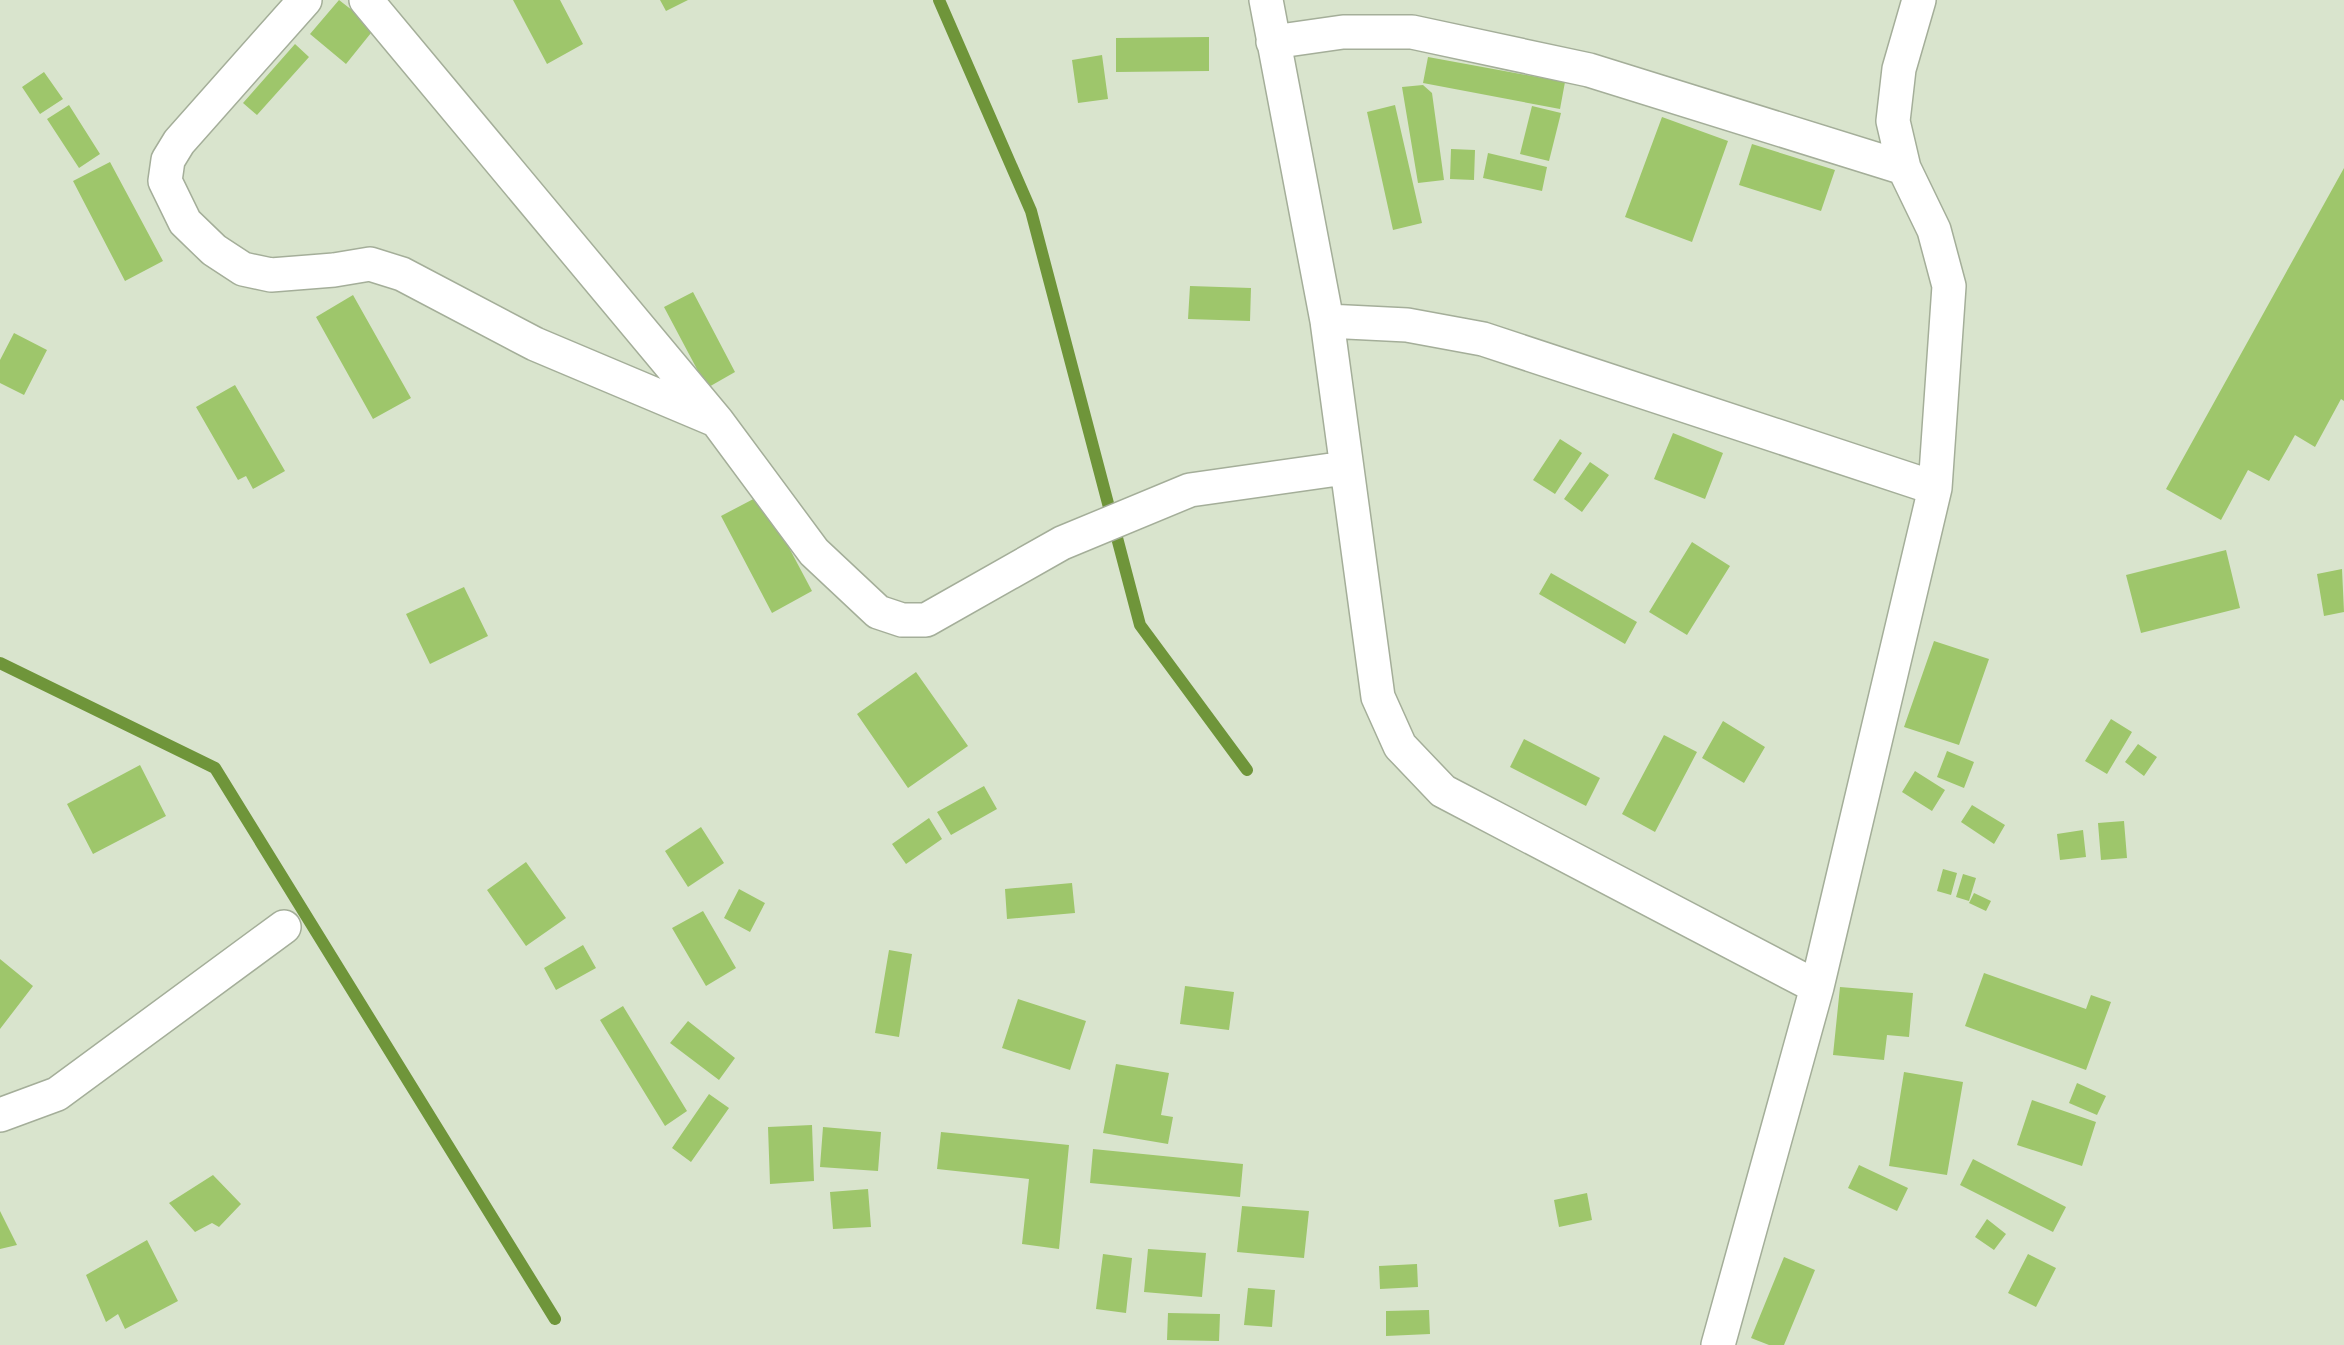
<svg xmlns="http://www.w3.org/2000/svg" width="2344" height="1345" font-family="'DejaVu Sans',sans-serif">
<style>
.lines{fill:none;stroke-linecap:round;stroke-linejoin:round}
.stream{stroke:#6f953a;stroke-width:12}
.building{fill:#9ec66b}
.street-casing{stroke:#a4ae99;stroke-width:36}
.street{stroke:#fff;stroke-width:33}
</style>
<rect width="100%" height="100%" fill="#d9e4cd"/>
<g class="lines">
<!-- stream -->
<path class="stream" d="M939,0L1031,211L1140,625L1247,770
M0,663L215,768L555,1319"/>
</g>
<!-- building -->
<path class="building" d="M339,0L375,28L346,64L310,34Z
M513,0H560L583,44L547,64Z
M660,0H688L666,11Z
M1209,37V71L1116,72V38Z
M295,44L309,57L257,115L243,103Z
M1102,55L1108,99L1078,103L1072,60Z
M1428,57L1565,82L1560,109L1423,83Z
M44,72L63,99L40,114L22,87Z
M1423,85L1432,93L1444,180L1418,183L1402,87Z
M69,105L100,154L79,168L47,119Z
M1395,105L1422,223L1393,230L1367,112Z
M1532,106L1561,113L1549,161L1520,154Z
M1662,117L1728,141L1692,242L1625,217Z
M1752,144L1835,170L1821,211L1739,185Z
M1451,149L1475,150L1474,180L1450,179Z
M1488,153L1547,167L1542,191L1483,178Z
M110,162L163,261L125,281L73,181Z
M2344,168V401L2341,399L2315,447L2295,435L2269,481L2248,470L2221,520L2166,489Z
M1190,286L1251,288L1250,321L1188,319Z
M693,292L735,372L707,388L664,307Z
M353,295L411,398L373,419L316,317Z
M14,333L47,350L24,395L0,383V360Z
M235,385L285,471L253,489L246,476L238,480L196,407Z
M1673,433L1723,453L1705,499L1654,479Z
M1560,439L1582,453L1555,494L1533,480Z
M1590,462L1609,475L1582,512L1564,499Z
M761,495L812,591L772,613L721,516Z
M1692,542L1730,566L1687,635L1649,612Z
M2226,550L2240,608L2141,633L2126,575Z
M2342,569L2344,612L2324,616L2317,574Z
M1551,573L1637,622L1625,644L1539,594Z
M464,587L488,636L430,664L406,614Z
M1934,641L1989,659L1959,745L1904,727Z
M916,672L968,746L908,788L857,714Z
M2111,719L2132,732L2107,774L2085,761Z
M1723,721L1765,747L1744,783L1702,758Z
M1664,735L1697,752L1655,832L1622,814Z
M1524,739L1600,778L1586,806L1510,767Z
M2138,744L2157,757L2144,776L2125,762Z
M1947,751L1974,762L1964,788L1937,777Z
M140,765L166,816L93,854L67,804Z
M1915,771L1945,790L1932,811L1902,792Z
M984,786L997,809L951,835L937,812Z
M1972,805L2005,825L1994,844L1961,822Z
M929,818L942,839L906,864L892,844Z
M2124,821L2127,858L2101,860L2098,823Z
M701,827L724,863L688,887L665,851Z
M2083,830L2086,857L2060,860L2057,834Z
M526,862L566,918L526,946L487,890Z
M1943,869L1957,873L1951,895L1937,891Z
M1963,874L1976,878L1969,901L1956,897Z
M1072,883L1075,913L1007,919L1005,889Z
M739,889L765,903L750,932L724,918Z
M1974,893L1991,901L1986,911L1969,903Z
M703,911L736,968L706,986L672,928Z
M583,945L596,968L556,990L544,968Z
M889,950L912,954L899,1037L875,1033Z
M0,959L33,986L0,1029Z
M1984,973L2086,1009L2091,995L2111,1002L2086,1070L1965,1026Z
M1185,986L1234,992L1229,1030L1180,1024Z
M1840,987L1913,993L1909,1037L1887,1035L1884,1060L1833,1055Z
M1018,999L1086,1021L1070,1070L1002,1048Z
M623,1006L687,1111L665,1126L600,1020Z
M688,1021L735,1058L719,1080L670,1043Z
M1116,1064L1169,1073L1161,1115L1173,1117L1168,1144L1103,1133Z
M1904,1072L1963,1082L1947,1175L1889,1166Z
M2077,1083L2106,1096L2097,1115L2069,1103Z
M709,1094L729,1108L691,1162L672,1148Z
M2032,1100L2096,1122L2082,1166L2017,1145Z
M812,1125L814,1181L770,1184L768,1127Z
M823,1127L881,1132L878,1171L820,1167Z
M941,1132L1069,1145L1059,1249L1022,1244L1029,1179L937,1169Z
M1093,1149L1243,1164L1240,1197L1090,1183Z
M1973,1159L2066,1207L2053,1232L1960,1185Z
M1859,1165L1908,1188L1897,1211L1848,1188Z
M213,1175L241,1204L219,1227L212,1223L195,1232L169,1203Z
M868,1189L871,1227L833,1229L830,1192Z
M1587,1193L1592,1220L1559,1227L1554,1200Z
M1242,1206L1309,1211L1304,1258L1237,1252Z
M0,1211L17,1245L0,1249Z
M1987,1219L2006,1234L1994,1250L1975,1237Z
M147,1240L178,1301L125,1329L118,1314L106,1322L86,1275Z
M1148,1249L1206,1253L1202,1297L1144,1292Z
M1103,1254L1132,1258L1126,1313L1096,1309Z
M2028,1254L2056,1268L2036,1307L2008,1293Z
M1784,1257L1815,1270L1784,1345H1769L1751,1338Z
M1417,1264L1418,1287L1380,1289L1379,1266Z
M1248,1288L1275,1290L1272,1327L1244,1325Z
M1429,1310L1430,1334L1386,1336V1311Z
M1168,1313L1220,1314L1219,1341L1167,1340Z"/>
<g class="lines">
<!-- street casing -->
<g class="street-casing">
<path id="street" d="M305,0L179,142L168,160L165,181L185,222L214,250L243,269L271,275L334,270L370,264L402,274L535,344L713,419
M366,0L717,421L814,552L878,612L902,620H926L1062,543L1190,490L1345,468
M1266,0L1327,321L1378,697L1400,746L1443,791L1817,987
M1273,42L1343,32H1412L1589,70L1904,168
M1327,321L1407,325L1483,339L1935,488
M0,1115L57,1094L284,927
M1718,1345L1817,987L1935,488L1949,286L1934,230L1904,168L1893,121L1899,69L1919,0"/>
</g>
<!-- street -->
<use href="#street" class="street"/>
</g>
</svg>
